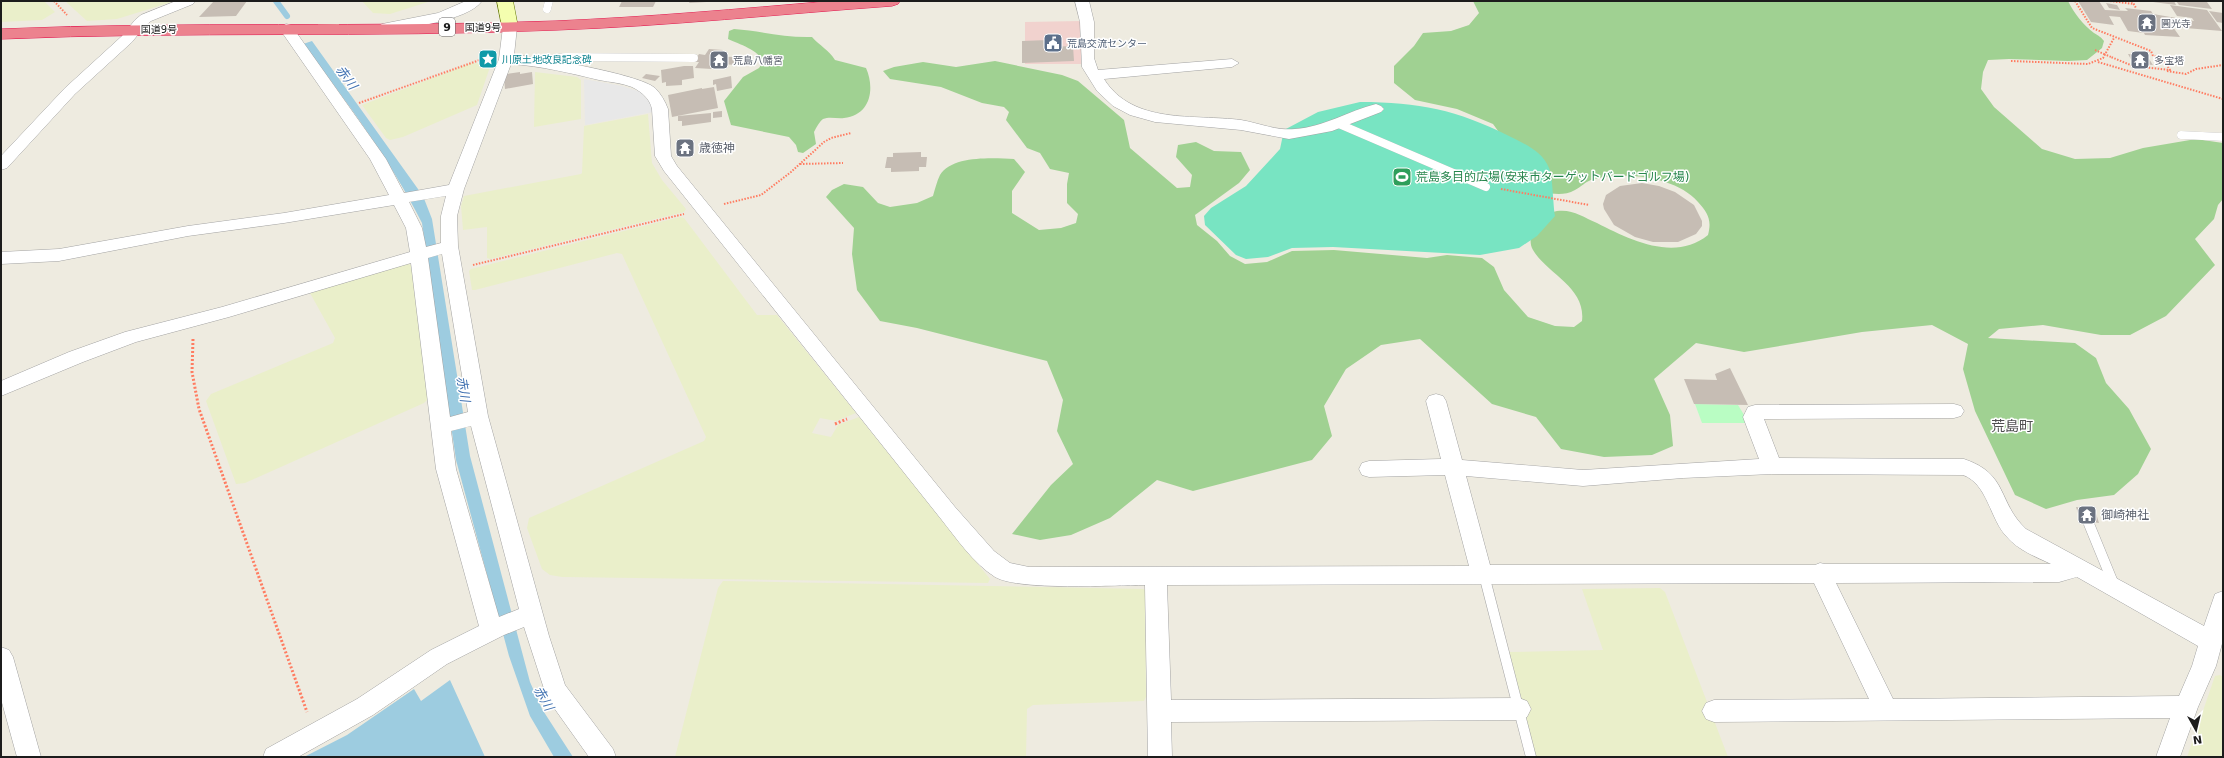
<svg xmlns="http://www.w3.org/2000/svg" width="2224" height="758" font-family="'DejaVu Sans','Noto Sans JP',sans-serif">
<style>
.commercial{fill:#f1d2ce}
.farmland{fill:#eaefca}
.forest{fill:#a0d192}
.park{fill:#b9fdc3}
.pitch{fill:#78e4c2}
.parking{fill:#e8e8e8}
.water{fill:#9dcce0}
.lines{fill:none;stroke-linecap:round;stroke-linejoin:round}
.stream{stroke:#9dcce0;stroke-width:6}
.building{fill:#c6bdb4}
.lane-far1-casing{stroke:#a3a3a3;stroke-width:8}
.lane-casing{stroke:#a3a3a3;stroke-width:11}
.street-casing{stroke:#a3a3a3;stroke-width:1}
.secondary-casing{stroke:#617600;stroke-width:1}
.highway-casing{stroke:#e2174e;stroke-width:1}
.path-far1{stroke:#ff7c61;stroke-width:2;stroke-dasharray:1.5 1.5;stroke-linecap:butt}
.path{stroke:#ff7c61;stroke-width:3;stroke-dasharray:2 2;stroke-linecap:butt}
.lane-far1{stroke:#fff;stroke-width:8}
.lane{stroke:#fff;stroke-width:10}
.street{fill:#fff;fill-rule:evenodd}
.secondary{fill:#f4feaf;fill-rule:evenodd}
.highway{fill:#ec828e;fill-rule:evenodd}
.path-bridge{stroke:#ff7c61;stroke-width:2;stroke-dasharray:1.5 1.5;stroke-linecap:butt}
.labels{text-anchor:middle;stroke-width:3;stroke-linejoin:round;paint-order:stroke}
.far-worship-label{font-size:10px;fill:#5b616d;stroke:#fff;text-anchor:start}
.far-street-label{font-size:10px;fill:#1c1c1c;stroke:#fff}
.far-service-label{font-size:10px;fill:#4e5e75;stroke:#fff;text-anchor:start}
.far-culture-label{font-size:10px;fill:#0d838f;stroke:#fff;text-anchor:start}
.shield{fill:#fff;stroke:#606060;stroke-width:1}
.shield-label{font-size:11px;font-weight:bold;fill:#1c1c1c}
.worship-label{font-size:12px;fill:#5b616d;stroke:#fff;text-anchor:start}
.leisure-label{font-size:12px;fill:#27864d;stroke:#fff;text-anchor:start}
.water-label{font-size:13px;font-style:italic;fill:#4272b1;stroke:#fff}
.quarter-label{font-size:14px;fill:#4f4f4f;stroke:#fff}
</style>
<rect width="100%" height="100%" fill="#eeebe0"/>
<!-- commercial -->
<path class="commercial" d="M1081,21V64H1025V22Z"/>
<!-- farmland -->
<path class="farmland" d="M1,1H44L55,12L42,20L1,22Z
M65,1H175L117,19L87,21Z
M362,1H431L390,14L373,13Z
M472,63L489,64L490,67L477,105L403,137L390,140L386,138L362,105Z
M535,72L577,77L581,80V119L534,127Z
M648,114L652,163L662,180L686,209L684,212L490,259L487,258V227L463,230L461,206L464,196L581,174L582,173L584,126Z
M680,217L684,218L757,315H777L856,413L836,421L820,418L812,433L831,437L838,425L859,417L990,579L988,583L562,577L550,575L542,569L527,528L529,518L704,441L706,437L622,254L617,253L475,290H472L469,271L471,269Z
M404,262L411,265L428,399L424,403L245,483L236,484L206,401L211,394L333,343L335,338L310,293Z
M723,581L1143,589L1145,590L1146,697L1144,701L1033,705L1027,709L1026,757H675L718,588Z
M1660,588L1665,592L1728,757H1536L1509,652L1603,650L1582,589Z
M2220,675L2223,677V757H2187L2215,676Z"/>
<!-- forest -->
<path class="forest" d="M1473,1H2068C2074,13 2083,25 2094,33C2099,36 2101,37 2104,41L2102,48L2087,60L2068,61L2009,59L1988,60L1983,72L1981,89L1994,107L2042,149L2075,159L2110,158L2143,148L2196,139L2223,143V199L2218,205L2214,219L2195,239L2215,265L2166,316L2130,335H2101L2043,325L1999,329L1988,338L2075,343L2096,358L2106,383L2129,409L2151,449L2138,474L2114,495L2077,500L2046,509L2015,495L1975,411L1963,369L1968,344L1932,325L1862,332L1744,352L1696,343L1654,379L1670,415L1673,446L1652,455L1604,457L1561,449L1536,417L1492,404L1420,339L1381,345L1346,369L1324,406L1332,436L1312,460L1193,491L1157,480L1110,518L1071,535L1040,540L1012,534L1051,485L1073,464L1057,431L1063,400L1047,361L917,328L880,321L857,290L852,254L854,228L826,197L832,190L844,184L863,187L878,203L890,207L917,203L933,196C935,189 937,181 940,175C952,155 994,158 1014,159L1025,172L1012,191V213L1039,230L1061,228L1076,223L1078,214L1067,203V184L1069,173L1050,169L1040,153L1027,148L1006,120L1009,112L1004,107L982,103L941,87L890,79L883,71L894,67L923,62L956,67L995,61L1062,75L1078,81L1124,120L1130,148L1177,188L1190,187L1192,175L1176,157L1178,145L1196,142L1214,151L1241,152L1250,170L1239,183L1195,215L1197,225L1217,241L1230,256L1245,264L1267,262L1292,251L1334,250L1427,258L1447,255L1482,258L1494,267L1504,290L1528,317L1555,326L1574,327L1582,321C1586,287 1547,274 1533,250C1529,244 1531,235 1532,229C1539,224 1549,212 1557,211C1573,209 1583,217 1597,223C1630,240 1675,262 1708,235C1712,220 1708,213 1698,202C1675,176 1623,171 1591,180C1585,182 1581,187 1575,190C1564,196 1554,194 1542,192L1493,124L1457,109L1415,100L1394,83V66L1414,46L1423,33L1451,31L1469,25L1479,13Z
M734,29C761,31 786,38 812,37C820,46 829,50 835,60L866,68C875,88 871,115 844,118C837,119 830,116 823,119C819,122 816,128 814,132L816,144L803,153L798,152L796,145L789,137L731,125L724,101L743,77L759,68L763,62C759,50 739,44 728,39L729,31Z"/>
<!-- park -->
<path class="park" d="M1695,404L1738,405L1749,423H1702Z"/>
<!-- pitch -->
<path class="pitch" d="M1360,102C1419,102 1457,110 1509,136C1525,144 1542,151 1549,168C1553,177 1553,205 1555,216L1537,236L1519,248L1480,255L1333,247L1292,248L1268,257L1246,259L1236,255L1205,225L1204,216L1211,208L1246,186L1280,149L1284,130L1318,112Z"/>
<!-- parking -->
<path class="parking" d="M584,79L622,86L641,92L651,104L653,112L585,125Z"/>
<!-- water -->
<path class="water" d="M312,41L423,196L432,219L470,456L530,682L542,709L573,757H554L530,716L509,656L456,460L422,223C390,159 346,101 303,44Z
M450,680L485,757H304L347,735L414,689L421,701Z"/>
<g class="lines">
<!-- stream -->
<path class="stream" d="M276,1L287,16"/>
</g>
<!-- building -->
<path class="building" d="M214,1H247L236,16L199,17Z
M622,1H656L653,7H619Z
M690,1H724L689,3Z
M2078,1H2099L2105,10L2128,11L2125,8L2151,11L2153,14L2194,21L2192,18L2177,16L2170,5L2207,10L2222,31L2173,27L2180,37L2145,35L2144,33L2128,31L2120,17L2109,16L2114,25L2091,22Z
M2153,1H2174L2176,5L2153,2Z
M2176,1L2207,2L2212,9L2179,5Z
M2106,3L2117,5L2120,10L2109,8Z
M2209,11L2223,13V23L2217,22Z
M1048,40V47L1073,46L1074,61L1022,63V41Z
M709,49L723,50L719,56L744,58L740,65L715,64L712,69L695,68L699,62H694L699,54L705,55Z
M2128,54L2147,56L2153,65L2133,63Z
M684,66H693L694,78L682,80V85L666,86V82L662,83L661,70Z
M520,72V74L532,72L533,84L505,89L504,77L507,74Z
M646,74L660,76L655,81L642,78Z
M731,76L732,88L717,91L716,84L713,85V80Z
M714,87L718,108L672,117L668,95L702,88V89Z
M722,111V117L713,118V112Z
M711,113V122L682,126V121H678V116Z
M693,143L694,150L676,153V146Z
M921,152V157H927L926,167H919V171L891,172V168H885L887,157H893V153Z
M1642,183L1659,186L1675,192L1694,205L1702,221V226L1696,234L1678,242H1653L1635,237L1614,225L1604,209L1603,204L1606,195L1620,186Z
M1730,368L1748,405L1694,404L1684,379L1717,380L1715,374Z
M2076,507L2095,510L2099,523L2080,520Z"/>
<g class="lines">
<!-- lane-far1 casing -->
<g class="lane-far1-casing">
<path id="lane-far1" d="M547,9L549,1
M536,61L566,57L694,58
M1339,124L1486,187
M2181,135L2223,137"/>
</g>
<!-- lane casing -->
<g class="lane-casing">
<path id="lane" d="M2089,524L2114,585
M1484,575L1531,757"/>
</g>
<!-- street casing -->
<g class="street-casing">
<path id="street" d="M176,1H195L193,4L151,21L145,26L132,42L75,94L7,168L1,170V156L65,88L122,36L135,20L141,15Z
M466,1H482C468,21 406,28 382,32L375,28L382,24L438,13Z
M1075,1H1089L1094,22V58L1098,70L1232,59L1239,63L1232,67L1104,79C1133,125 1194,114 1241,120C1259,123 1276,131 1295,129C1324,127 1348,111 1376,104L1381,106L1384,109L1381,112L1332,131L1289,139L1241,130L1155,122L1130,115L1113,106L1097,91L1082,67L1080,22Z
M510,23L517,27L514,55C538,57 639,74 655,88C661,94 665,101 668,109L671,156L677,166L955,507L994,551L1010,563L1029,567L1469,566L1445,475L1369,477L1362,475L1359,469L1362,463L1369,461L1441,459L1426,401L1429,396L1436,394L1443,396L1446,401L1462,460L1583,470L1759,459L1743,417L1748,407L1755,405L1954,404L1961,406L1964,411L1961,416L1954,418L1764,419L1779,458L1964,459C2009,474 1997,502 2026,529L2204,626L2215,594L2223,591V640L2216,666L2198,707L2180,757H2156L2170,718L1714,722L1706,719L1702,711L1706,703L1714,700L1869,699L1814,583L1167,585L1171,700L1519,698L1527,701L1531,709L1527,717L1519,720L1171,722L1172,757H1148L1145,585C1114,585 1019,591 995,577C973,563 957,539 941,519L664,171L655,156L652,109C650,99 642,92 632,87C622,83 610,82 599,80C570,73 541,66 511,64L464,189L457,216L458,246L488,416L549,636L565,685L613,749L616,757H589L547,698L524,627L504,635L447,664L373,715L298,757H263L266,749L357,699L431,650L479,626L436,469L411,263L229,317L136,342L83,362L1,396V381L69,352L125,332L222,307L410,252L406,228L394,205L284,223L188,236L59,261L1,264V252L59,249L188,226L284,213L389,195L370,159L279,28L286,24L291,25L386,159L404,193L449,185L499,59L503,27ZM446,196L441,216V243L426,247L422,228L409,202ZM442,254L468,412L450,417L428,258ZM471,426L519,609L499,617L456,469L451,431ZM1772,474L1963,475C1988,484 1990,520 2007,537C2018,550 2036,557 2051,564H1825L1820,563L1815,565H1490L1466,476L1583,486L1683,478ZM2077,577L2198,646L2192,666L2179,696L1893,699L1836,583L2059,582Z
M1,647L9,650L13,657L41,757H17L1,699Z"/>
</g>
<!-- secondary casing -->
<g class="secondary-casing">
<path id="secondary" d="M497,1H513L518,27L516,30H504L502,27Z"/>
</g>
<!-- highway casing -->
<g class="highway-casing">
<path id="highway" d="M831,1H900L898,4L892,6C780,14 669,26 557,30C372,38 186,31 1,39V29C186,21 371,28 556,21C648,17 740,9 831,1Z"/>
</g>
<!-- path-far1 -->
<path class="path-far1" d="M54,1L67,15
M2075,1L2092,28L2151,51L2153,56L2163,59L2170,70L2133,66L2111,57
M2110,1L2134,4
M2132,1L2136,8
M2095,50L2104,54
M2011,61L2088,64L2103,58L2114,38
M2098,62L2223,99
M2167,71L2186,74L2196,69L2223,65
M359,103L488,57
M800,164L843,163
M1501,189L1589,205
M724,204L761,195L791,172L824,142L831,138L851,133
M473,265L684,214"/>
<!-- path -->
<path class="path" d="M193,339L192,372L199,409L307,712
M835,424L847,419"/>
<!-- lane-far1 -->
<use href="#lane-far1" class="lane-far1"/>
<!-- lane -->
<use href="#lane" class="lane"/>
<!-- street -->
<use href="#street" class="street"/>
<!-- secondary -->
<use href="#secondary" class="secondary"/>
<!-- highway -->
<use href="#highway" class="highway"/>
<!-- path-bridge -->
<path class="path-bridge" d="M2104,54L2111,57"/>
</g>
<!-- icons -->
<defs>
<g id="temple-square" transform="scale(1)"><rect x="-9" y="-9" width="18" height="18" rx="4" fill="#6b7280" stroke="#fff"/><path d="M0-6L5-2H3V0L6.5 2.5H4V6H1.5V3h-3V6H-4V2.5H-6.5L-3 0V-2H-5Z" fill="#fff"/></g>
<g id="civic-square" transform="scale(1)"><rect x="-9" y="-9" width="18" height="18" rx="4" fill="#5c6f8a" stroke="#fff"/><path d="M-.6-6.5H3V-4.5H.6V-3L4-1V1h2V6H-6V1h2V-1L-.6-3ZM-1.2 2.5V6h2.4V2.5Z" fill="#fff"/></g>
<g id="sight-square" transform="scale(1)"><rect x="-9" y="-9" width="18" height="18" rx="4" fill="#0f9aa8" stroke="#fff"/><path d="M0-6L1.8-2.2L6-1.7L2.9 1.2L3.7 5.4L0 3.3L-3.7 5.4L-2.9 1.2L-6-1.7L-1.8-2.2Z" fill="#fff"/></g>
<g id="stadium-square" transform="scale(1)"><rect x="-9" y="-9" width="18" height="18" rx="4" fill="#2e9e5b" stroke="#fff"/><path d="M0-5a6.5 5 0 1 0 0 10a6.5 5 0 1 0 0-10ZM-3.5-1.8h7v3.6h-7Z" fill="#fff"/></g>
</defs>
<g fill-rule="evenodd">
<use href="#temple-square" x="2147" y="23"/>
<use href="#civic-square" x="1053" y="43"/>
<use href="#sight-square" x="488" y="59"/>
<use href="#temple-square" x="719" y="60"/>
<use href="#temple-square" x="2140" y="60"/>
<use href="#temple-square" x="685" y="148"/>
<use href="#stadium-square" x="1402" y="177"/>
<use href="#temple-square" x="2087" y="515"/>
</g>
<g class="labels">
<!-- far-worship labels -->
<g class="far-worship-label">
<text x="2161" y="27">圓光寺</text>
<text x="733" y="64">荒島八幡宮</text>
<text x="2154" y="64">多宝塔</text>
</g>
<!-- far-street labels -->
<g class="far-street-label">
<text x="483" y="31">国道9号</text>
<text x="159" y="33">国道9号</text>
</g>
<!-- far-service labels -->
<g class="far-service-label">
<text x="1067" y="47">荒島交流センター</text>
</g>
<!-- far-culture labels -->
<g class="far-culture-label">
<text x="502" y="63">川原土地改良記念碑</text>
</g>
<!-- shield labels -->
<rect class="shield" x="439" y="18" width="16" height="18" rx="3"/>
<g class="shield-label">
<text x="447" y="31">9</text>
</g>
<!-- worship labels -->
<g class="worship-label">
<text x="699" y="152">歳徳神</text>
<text x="2101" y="519">御崎神社</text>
</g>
<!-- leisure labels -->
<g class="leisure-label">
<text x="1416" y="181">荒島多目的広場(安来市ターゲットバードゴルフ場)</text>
</g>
<!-- water labels -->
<g class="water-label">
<text transform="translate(347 77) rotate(54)" y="5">赤川</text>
<text transform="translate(464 389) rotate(81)" y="5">赤川</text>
<text transform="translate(544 698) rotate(60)" y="5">赤川</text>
</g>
<!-- quarter labels -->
<g class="quarter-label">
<text x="2012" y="431">荒島町</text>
</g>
</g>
<!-- border -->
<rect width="2224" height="758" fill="none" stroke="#1c1c1c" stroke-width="4"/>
<!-- north arrow -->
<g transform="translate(2196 730) rotate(172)" stroke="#ffffff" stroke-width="3" paint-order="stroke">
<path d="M0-3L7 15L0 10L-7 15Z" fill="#1c1c1c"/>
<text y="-6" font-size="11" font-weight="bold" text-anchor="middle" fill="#1c1c1c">N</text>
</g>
</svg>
